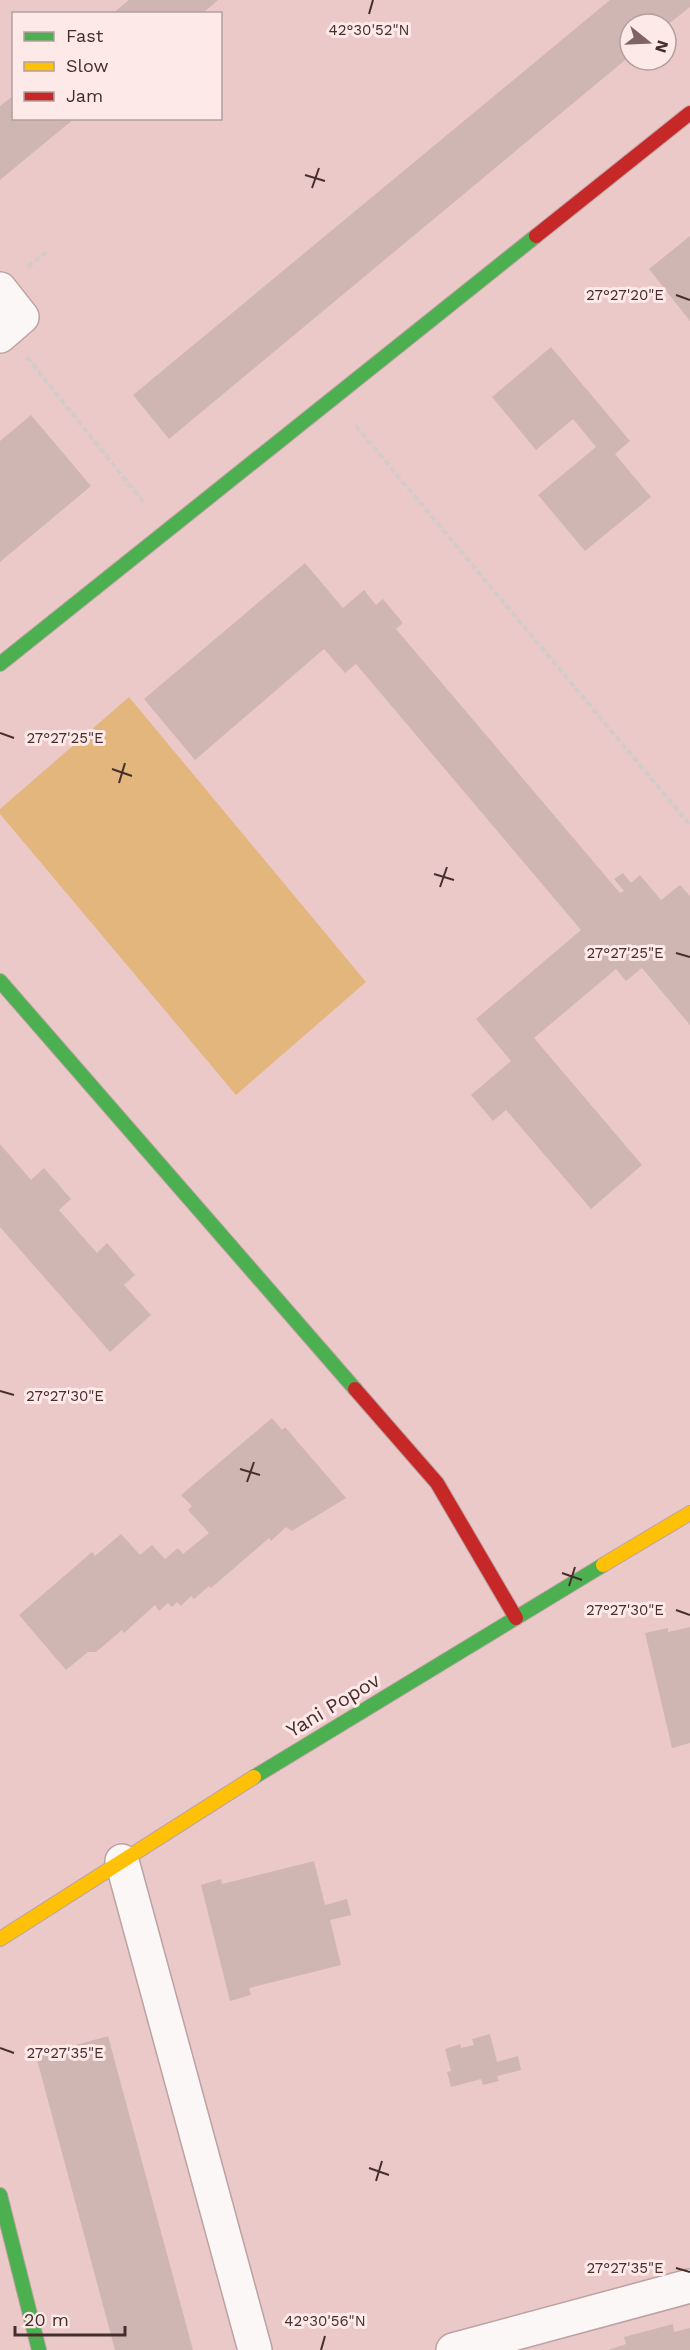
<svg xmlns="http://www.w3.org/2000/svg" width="690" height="2350" font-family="'Work Sans',sans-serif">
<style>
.green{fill:#e3b67e}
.building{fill:#d0b6b2}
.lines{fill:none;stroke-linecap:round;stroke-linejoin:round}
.street-casing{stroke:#bca2a2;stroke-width:36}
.fast-casing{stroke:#bca2a2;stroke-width:16}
.slow-casing{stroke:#bca2a2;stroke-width:16}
.jam-casing{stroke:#bca2a2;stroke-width:16}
.path{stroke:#d4cbcb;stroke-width:4;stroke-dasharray:6 3;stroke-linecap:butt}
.street{stroke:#fcf7f7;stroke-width:33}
.fast{stroke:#4caf50;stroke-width:14}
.slow{stroke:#ffc107;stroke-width:14}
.jam{stroke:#c62828;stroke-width:14}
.ticks{fill:none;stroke:#462e2e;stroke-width:2}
.labels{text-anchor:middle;stroke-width:6;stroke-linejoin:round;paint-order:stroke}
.street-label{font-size:20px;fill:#462e2e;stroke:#fde9e8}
.ticks-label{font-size:15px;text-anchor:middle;fill:#462e2e;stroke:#fde9e8;stroke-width:6;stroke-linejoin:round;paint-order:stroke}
</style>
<rect width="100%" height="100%" fill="#ebc9c9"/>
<!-- green -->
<path class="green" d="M129,697L366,982L236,1095L0,814V809Z"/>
<!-- building -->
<path class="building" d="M129,0H218L202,14H112Z
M610,0H690V7L666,26V24H630V56L169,439L133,395Z
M14,95V118H75L0,180V106Z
M690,236V321L649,269Z
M551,347L630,441L615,454L651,497L585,551L538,495L596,447L573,419L536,450L492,397Z
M31,415L91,486L0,562V441Z
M305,563L343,608L364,590L376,605L383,599L403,623L396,629L620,893L624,891L614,879L623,873L631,883L640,875L661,900L680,885L690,896V1025L642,968L626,981L616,969L534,1038L642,1165L591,1209L506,1110L493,1121L471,1095L511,1061L476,1019L581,930L356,664L345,673L324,649L195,760L144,699Z
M0,1144L31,1180L44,1168L71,1199L59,1210L97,1253L107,1243L135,1275L124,1285L151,1315L110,1352L0,1227Z
M272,1418L282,1430L285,1427L346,1498L292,1531L286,1527L271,1541L269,1538L211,1588L209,1586L194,1599L191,1596L181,1606L177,1602L172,1607L168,1603L159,1611L155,1605L124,1633L122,1630L96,1652H88L66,1670L19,1615L92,1552L95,1556L121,1534L140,1555L152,1545L165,1559L178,1548L183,1554L209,1533L188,1510L192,1506L181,1495Z
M690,1627V1743L672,1748L645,1633L668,1628V1632Z
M314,1861L325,1905L347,1899L351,1915L330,1920L341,1965L249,1988L251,1995L230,2001L201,1885L221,1879L222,1884Z
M490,2034L497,2062L518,2056L521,2070L497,2076L499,2081L483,2085L481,2079L451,2087L447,2072L451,2071L445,2049L460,2044L461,2048L474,2045L472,2039Z
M108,2036L193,2350H115L36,2056Z
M673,2324L674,2332L690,2328V2350H608L626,2344L624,2337Z"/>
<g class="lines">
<!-- street casing -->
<g class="street-casing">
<path id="street" d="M0,289L22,317L0,336
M122,1861L255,2350
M453,2350L690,2286"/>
</g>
<!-- fast casing -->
<g class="fast-casing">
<path id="fast" d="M0,664L536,236
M0,981L355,1389
M254,1777L603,1565
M0,2195L39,2350"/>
</g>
<!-- slow casing -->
<g class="slow-casing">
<path id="slow" d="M603,1565L690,1513
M0,1939L254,1777"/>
</g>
<!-- jam casing -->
<g class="jam-casing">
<path id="jam" d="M536,236L690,113
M355,1389L437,1483L516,1618"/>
</g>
<!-- path -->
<path class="path" d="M28,267L46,252
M27,357L144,503
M356,426L690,825"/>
<!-- street -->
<use href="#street" class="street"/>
<!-- fast -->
<use href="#fast" class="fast"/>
<!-- slow -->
<use href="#slow" class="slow"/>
<!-- jam -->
<use href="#jam" class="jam"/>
</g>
<!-- ticks -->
<path class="ticks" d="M369,14L373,0M305,175L325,181M312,188L319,168M676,295L690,300M0,733L14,738M112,769L132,776M119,783L125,763M434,874L454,880M440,887L447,867M676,953L690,957M0,1391L14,1395M240,1469L260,1475M247,1482L254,1462M562,1573L582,1580M569,1586L575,1567M676,1610L690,1615M0,2048L14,2053M369,2168L389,2175M376,2181L382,2161M676,2268L690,2272M321,2350L325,2336"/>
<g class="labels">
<!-- street labels -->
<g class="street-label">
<text transform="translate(333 1705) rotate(-31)" y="7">Yani Popov</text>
</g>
</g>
<g class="ticks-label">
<text x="369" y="35">42°30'52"N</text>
<text x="625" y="300">27°27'20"E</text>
<text x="65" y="743">27°27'25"E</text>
<text x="625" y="958">27°27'25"E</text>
<text x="65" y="1401">27°27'30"E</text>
<text x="625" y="1615">27°27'30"E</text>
<text x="65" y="2058">27°27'35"E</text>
<text x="625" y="2273">27°27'35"E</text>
<text x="325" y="2326">42°30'56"N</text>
</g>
<!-- legend -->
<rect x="12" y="12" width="210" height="108" fill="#fde9e8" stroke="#b49e9e" stroke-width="1.5"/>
<rect x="24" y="32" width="30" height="9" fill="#4caf50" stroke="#b49e9e" stroke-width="1.5"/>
<text x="66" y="42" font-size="18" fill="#462e2e">Fast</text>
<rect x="24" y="62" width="30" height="9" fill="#ffc107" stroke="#b49e9e" stroke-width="1.5"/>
<text x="66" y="72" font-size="18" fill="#462e2e">Slow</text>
<rect x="24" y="92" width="30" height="9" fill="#c62828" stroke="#b49e9e" stroke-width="1.5"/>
<text x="66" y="102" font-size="18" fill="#462e2e">Jam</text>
<!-- north arrow -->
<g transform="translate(648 42) rotate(108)"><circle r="28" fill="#fde9e8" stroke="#b49e9e" stroke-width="1.5"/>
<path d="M0-4.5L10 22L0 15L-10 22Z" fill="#806464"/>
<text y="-9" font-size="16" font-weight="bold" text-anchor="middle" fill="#462e2e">N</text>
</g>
<!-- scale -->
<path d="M15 2326v9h110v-9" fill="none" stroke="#462e2e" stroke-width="3"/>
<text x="24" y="2326" font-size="18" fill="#462e2e" stroke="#fde9e8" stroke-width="4.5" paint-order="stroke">20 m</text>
</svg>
